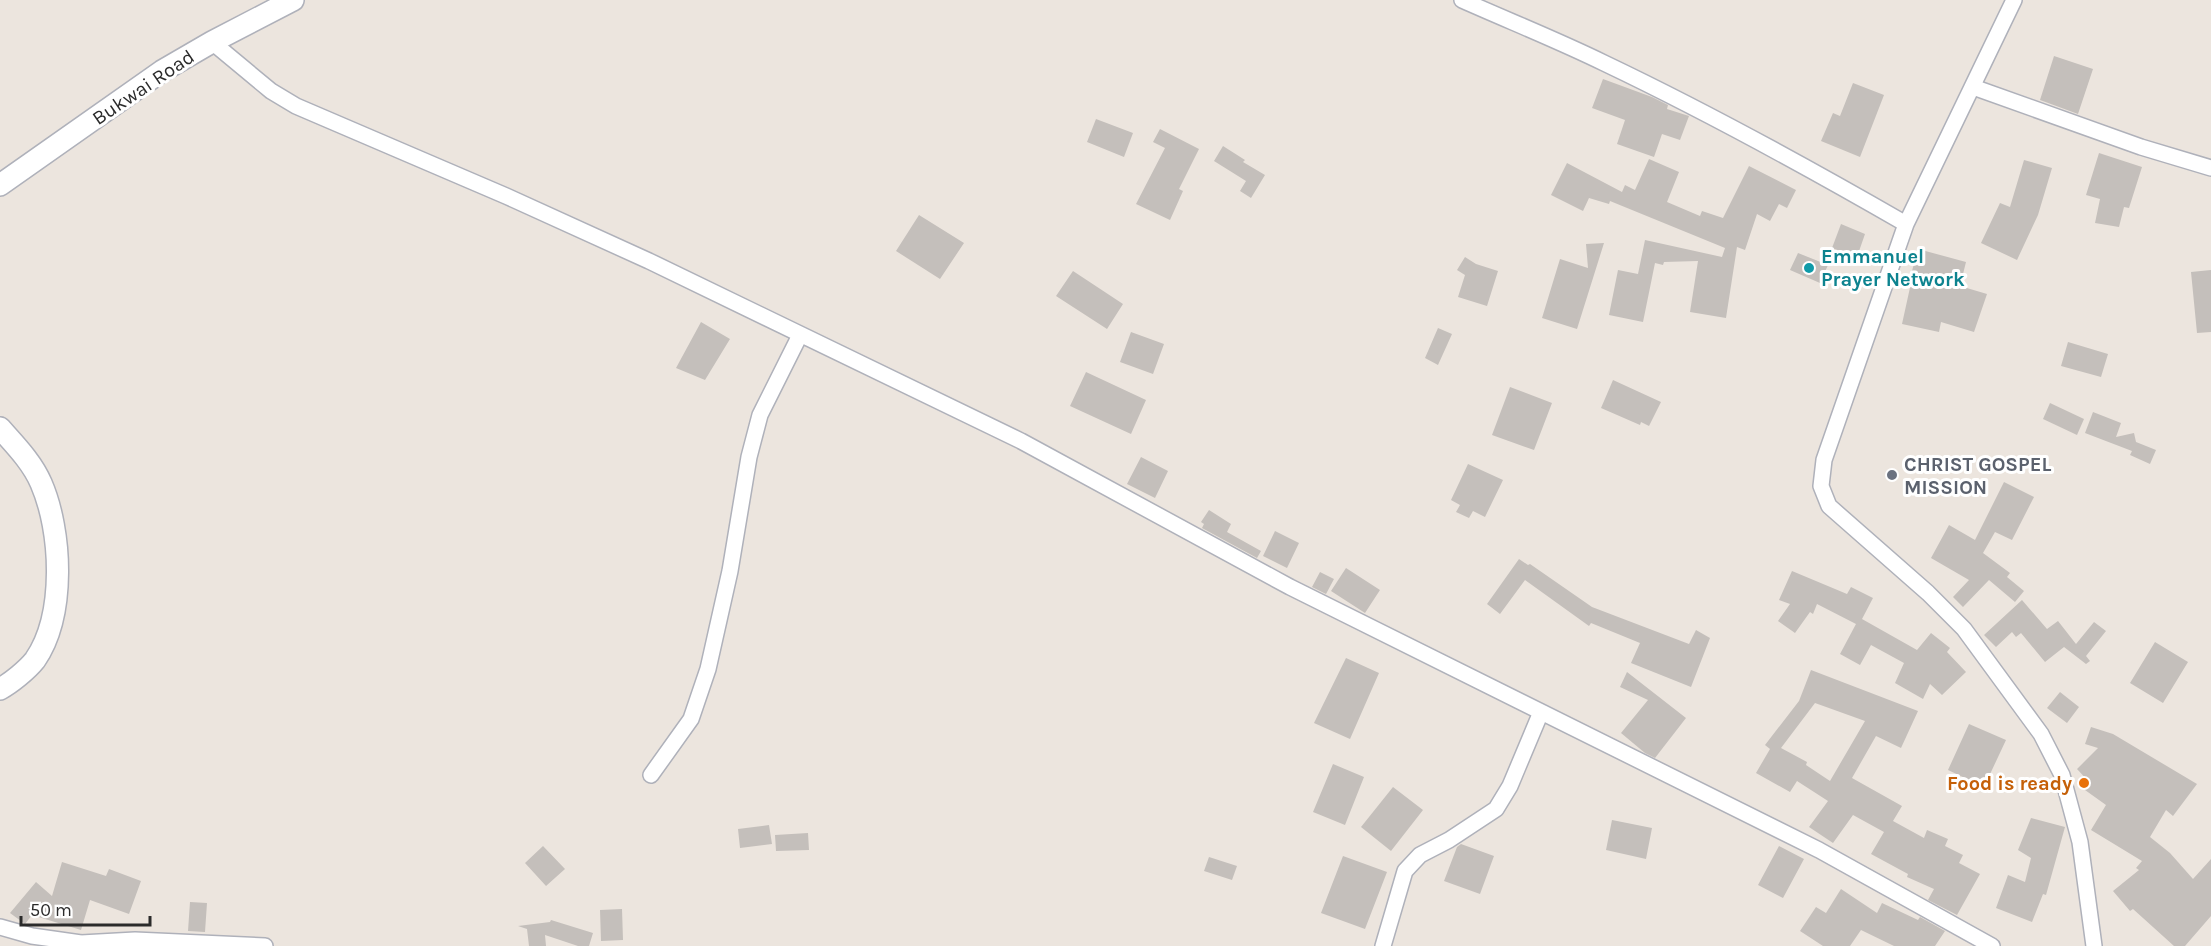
<svg xmlns="http://www.w3.org/2000/svg" width="2211" height="946" font-family="Karla,sans-serif">
<style>
.building{fill:#c4bfbb;fill-rule:evenodd}
.lines{fill:none;stroke-linecap:round;stroke-linejoin:round}
.street-casing{stroke:#afb1ba;stroke-width:18}
.secondary-casing{stroke:#afb1ba;stroke-width:24}
.street{stroke:#fff;stroke-width:15}
.secondary{stroke:#fff;stroke-width:21}
.culture-dot{fill:#0f9aa8;stroke:#fff;stroke-width:2}
.worship-dot{fill:#6b7280;stroke:#fff;stroke-width:2}
.food-dot{fill:#e8710a;stroke:#fff;stroke-width:2}
.labels{text-anchor:middle;stroke-width:6;stroke-linejoin:round;paint-order:stroke}
.street-label{font-size:20px;fill:#2b2b2b;stroke:#fff}
.culture-label{font-size:20px;font-weight:bold;fill:#0d838f;stroke:#fff;text-anchor:start}
.worship-label{font-size:20px;font-weight:bold;fill:#5b616d;stroke:#fff;text-anchor:start}
.food-label{font-size:20px;font-weight:bold;fill:#c56008;stroke:#fff;text-anchor:end}
</style>
<rect width="100%" height="100%" fill="#ece5de"/>
<!-- building -->
<path class="building" d="M2054,56L2093,69L2078,114L2040,100Z
M1603,79L1652,97L1668,105L1667,109L1689,116L1680,140L1662,134L1654,157L1617,144L1625,120L1592,108Z
M1853,83L1884,95L1860,157L1821,141L1833,113L1840,116Z
M1096,119L1133,133L1124,157L1087,142Z
M1160,129L1199,149L1179,189L1183,191L1170,220L1136,204L1165,148L1153,142Z
M1223,146L1245,160L1243,162L1265,175L1251,198L1240,191L1246,181L1214,161Z
M2099,153L2142,167L2129,208L2124,207L2119,227L2095,223L2100,199L2086,195Z
M1649,159L1679,172L1667,202L1700,216L1702,211L1723,218L1749,166L1796,190L1787,208L1779,204L1770,221L1757,214L1745,250L1737,247L1726,318L1690,312L1698,261L1664,262L1663,265L1655,263L1643,322L1609,315L1618,270L1638,274L1645,240L1722,257L1725,248L1610,201L1609,204L1589,198L1583,211L1551,195L1567,163L1622,192L1625,185L1635,190Z
M2024,160L2052,168L2038,215L2017,260L1981,243L2000,203L2010,207Z
M919,215L964,243L940,279L896,251Z
M1841,224L1865,234L1857,257L1832,248Z
M1604,243L1577,329L1542,318L1560,259L1588,268L1586,244Z
M1918,249L1966,262L1960,286L1987,294L1974,332L1941,322L1939,332L1902,324L1911,283L1909,282Z
M1798,253L1828,265L1820,283L1790,270Z
M1465,257L1476,264L1498,271L1487,306L1458,297L1465,275L1457,270Z
M2211,270V332L2197,333L2191,272Z
M1073,271L1123,304L1107,329L1056,296Z
M701,322L730,339L705,380L676,368Z
M1438,328L1452,334L1438,365L1425,358Z
M1131,332L1164,344L1153,374L1120,362Z
M2068,342L2108,354L2101,377L2061,366Z
M1086,372L1146,400L1131,434L1070,406Z
M1613,380L1661,402L1649,426L1641,422L1640,425L1601,408Z
M1510,387L1552,403L1534,450L1492,435Z
M2050,403L2084,419L2077,435L2043,419Z
M2093,412L2121,423L2116,437L2134,433L2136,442L2156,450L2150,464L2130,455L2132,451L2085,433Z
M1141,457L1168,471L1155,498L1127,484Z
M1468,464L1503,480L1485,517L1473,511L1469,518L1456,512L1460,505L1451,500Z
M2004,482L2034,497L2012,540L1995,532L1983,553L2010,573L2007,577L2024,591L2015,602L1989,580L1963,607L1953,597L1969,580L1931,558L1949,525L1975,540Z
M1209,510L1231,524L1227,532L1261,551L1257,558L1202,528L1204,524L1201,522Z
M1275,531L1299,543L1287,568L1263,556Z
M1519,559L1528,565L1530,564L1592,607L1689,644L1696,630L1710,638L1691,687L1631,663L1640,643L1591,623L1589,626L1525,580L1500,614L1487,604Z
M1346,568L1380,590L1365,613L1331,591Z
M1792,571L1847,594L1851,587L1873,598L1862,619L1917,650L1931,633L1950,648L1947,652L1966,672L1942,695L1930,684L1923,699L1895,683L1904,663L1871,645L1860,665L1840,654L1856,624L1817,604L1813,614L1810,612L1795,633L1778,621L1790,604L1779,600Z
M1320,572L1334,579L1326,594L1312,587Z
M2022,600L2047,629L2058,621L2076,644L2094,622L2106,631L2086,656L2090,661L2086,664L2064,647L2045,662L2021,633L2016,637L2012,632L1996,647L1984,635Z
M2155,642L2188,662L2163,703L2130,683Z
M1346,658L1379,673L1350,739L1314,723Z
M1811,670L1918,711L1901,748L1876,736L1852,778L1902,806L1893,821L1924,838L1927,830L1948,839L1945,846L1963,855L1959,863L1980,874L1957,915L1928,900L1934,889L1907,877L1908,874L1871,854L1884,832L1853,815L1833,843L1809,827L1828,801L1797,781L1790,792L1756,773L1770,749L1765,745L1799,701ZM1815,703L1865,721L1830,781L1806,765L1807,762L1781,748Z
M1627,672L1686,718L1655,758L1645,753L1621,733L1648,700L1620,687Z
M2060,692L2079,707L2067,723L2047,708Z
M1969,724L2006,740L1984,787L1948,770Z
M2091,727L2113,734L2197,784L2173,816L2166,810L2150,837L2170,853L2193,879L2211,859V916L2185,946H2174L2133,909L2130,911L2113,891L2139,870L2136,868L2142,861L2091,830L2106,805L2085,790L2090,783L2077,769L2098,748L2085,744Z
M1333,764L1364,777L1345,825L1313,812Z
M1393,787L1423,810L1391,851L1361,827Z
M2031,818L2065,827L2046,895L2043,894L2032,922L1996,908L2008,875L2025,882L2031,858L2018,850Z
M1612,820L1652,828L1646,859L1606,850Z
M769,825L772,844L740,848L738,829Z
M808,833L809,850L776,851L775,835Z
M1461,844L1494,856L1480,894L1444,881L1457,847Z
M543,846L565,869L546,886L525,863Z
M1779,846L1804,859L1783,898L1758,885Z
M1343,856L1387,872L1365,929L1321,913Z
M1209,857L1237,866L1232,880L1204,871Z
M62,862L106,876L109,869L141,881L129,914L90,900L81,930L32,915L25,924L10,913L36,882L52,896Z
M1841,889L1877,913L1882,903L1918,920L1920,917L1945,931L1935,946H1894L1861,930L1850,946H1823L1800,931L1816,907L1826,913Z
M190,902L207,903L205,932L188,931Z
M622,909L623,940L601,941L600,910Z
M551,920L593,933L589,946H578L545,935L546,946H529L527,929L518,926L550,922Z"/>
<g class="lines">
<!-- street casing -->
<g class="street-casing">
<path id="street" d="M1462,0C1509,21 1557,40 1604,63C1707,112 1807,167 1906,224
M2014,0L1906,224L1824,460L1821,486L1829,506L1928,593L1964,629L2041,734L2062,775L2080,842L2094,946
M212,42L271,91L296,106L506,196L649,261L1021,441L1290,587L1819,850L1992,946
M1973,87L2141,147L2211,168
M651,775L691,719L708,669L730,571L749,457L760,415L800,335
M0,927L32,936L81,943L135,940L265,946
M1383,946L1405,871L1420,855L1449,840L1496,809L1510,786L1541,712"/>
</g>
<!-- secondary casing -->
<g class="secondary-casing">
<path id="secondary" d="M0,185L162,71L212,42L293,0
M0,428C15,445 32,462 41,483C62,531 66,615 35,660C27,670 11,683 0,689"/>
</g>
<!-- street -->
<use href="#street" class="street"/>
<!-- secondary -->
<use href="#secondary" class="secondary"/>
</g>
<!-- markers -->
<circle class="culture-dot" cx="1809" cy="268" r="6"/>
<circle class="worship-dot" cx="1892" cy="475" r="6"/>
<circle class="food-dot" cx="2084" cy="783" r="6"/>
<g class="labels">
<!-- street labels -->
<g class="street-label">
<text transform="translate(143 87) rotate(-34)" y="7">Bukwai Road</text>
</g>
<!-- culture labels -->
<g class="culture-label">
<text x="1821" y="263">Emmanuel<tspan x="1821" dy="23">Prayer Network</tspan></text>
</g>
<!-- worship labels -->
<g class="worship-label">
<text x="1904" y="471">CHRIST GOSPEL<tspan x="1904" dy="23">MISSION</tspan></text>
</g>
<!-- food labels -->
<g class="food-label">
<text x="2072" y="790">Food is ready</text>
</g>
</g>
<!-- scale -->
<path d="M21 916v9h129v-9" fill="none" stroke="#2b2b2b" stroke-width="3"/>
<text x="30" y="916" font-size="18" fill="#2b2b2b" stroke="#ffffff" stroke-width="4.5" paint-order="stroke">50 m</text>
</svg>
